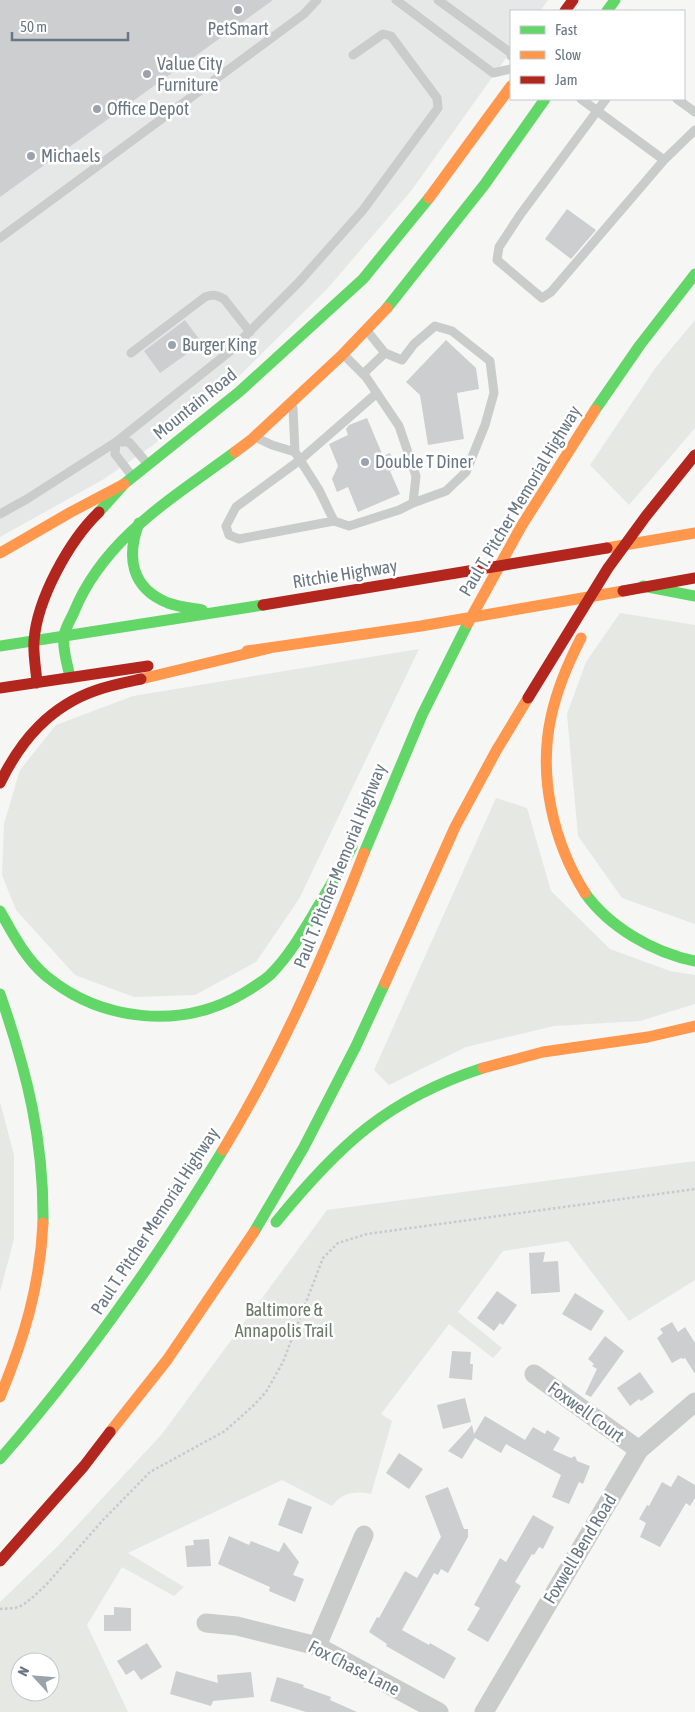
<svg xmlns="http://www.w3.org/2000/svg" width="695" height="1712" font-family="'Asap Condensed',sans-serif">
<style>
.built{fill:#e6e7e7}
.green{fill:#e6e8e3;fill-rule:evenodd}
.building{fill:#cdcecf}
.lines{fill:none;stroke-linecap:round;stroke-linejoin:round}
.path{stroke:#c8c9ca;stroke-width:2.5;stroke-dasharray:2.5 2.5;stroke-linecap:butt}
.lane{stroke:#cacccc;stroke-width:9}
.street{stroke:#cacccc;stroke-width:19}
.fast{stroke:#63d668;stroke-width:11}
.slow{stroke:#ff974d;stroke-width:11}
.jam{stroke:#b3261e;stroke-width:11}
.poi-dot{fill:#9aa3ab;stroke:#fff;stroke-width:2}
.labels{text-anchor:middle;stroke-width:5;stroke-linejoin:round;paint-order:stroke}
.poi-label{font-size:18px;fill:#687783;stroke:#fff;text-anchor:start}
.street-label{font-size:18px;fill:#687783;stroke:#fff}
.park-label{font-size:18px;fill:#6a7a66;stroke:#fff}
</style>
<rect width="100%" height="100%" fill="#f6f6f5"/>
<!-- built -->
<path class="built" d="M0,0H548L540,11H511V51L411,191L328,288L235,380L152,446L104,479L0,537Z"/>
<!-- green -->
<path class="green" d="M695,320V428L629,505L590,465L656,367Z
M620,613L695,625V924L622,898L578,836L567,714L586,662Z
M419,649L299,899L256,962L195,995L134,997L75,975L16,910L2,875L4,824L20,770L56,725L133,696Z
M496,798L527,808L551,891L610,949L670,971L695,975V1004L640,1021L554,1026L466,1047L389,1085L374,1070Z
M0,1102L14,1155V1239L0,1292Z
M695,1161V1280L629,1321L568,1241L503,1251L458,1312L502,1348L493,1358L449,1324L381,1414L392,1421L371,1494C355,1491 343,1492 332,1506L282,1480L128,1553L184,1587L174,1596L122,1567L87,1625L128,1712H0V1602L57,1547L162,1434L327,1210ZM20,1662H50V1692H20Z"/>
<!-- building -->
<path class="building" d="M0,0H273L0,197Z
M567,209L596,230L571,259L545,239Z
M185,320L202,343L160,373L144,351Z
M446,340L476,368L479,389L457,393L464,439L428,445L420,395L406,382Z
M367,418L383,456L390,453L397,468L390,471L400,494L358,512L348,487L337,492L332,479L338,466L329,444L348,435L346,429L349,425Z
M545,1252L543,1262L558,1261L560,1292L531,1294L529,1253Z
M497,1291L517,1305L503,1325L500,1323L494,1331L477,1318Z
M575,1293L604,1311L591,1331L562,1314Z
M672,1322L678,1332L685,1327L695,1343V1374L685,1358L683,1359L681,1358L672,1363L657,1338L663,1333L660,1329Z
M605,1336L624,1351L591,1397L585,1394L597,1369L592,1366L594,1364L588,1359Z
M452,1351L471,1352L470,1364H473L472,1380L449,1378Z
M640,1372L654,1392L641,1401L639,1399L630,1406L617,1388Z
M465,1398L471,1422L443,1429L437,1405Z
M485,1416L525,1440L533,1427L545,1434L547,1430L560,1438L553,1450L571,1458L575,1456L577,1461L590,1466L583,1484L579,1482L569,1504L552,1497L561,1475L506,1444L501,1453L475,1438L462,1459L448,1451L472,1425L474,1434Z
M399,1453L423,1469L409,1489L386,1473Z
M678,1475L695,1485V1498L690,1506L686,1503L660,1547L640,1537L646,1523L639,1519L647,1505L649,1506L662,1482L671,1487Z
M448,1487L464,1529H468V1537L448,1573L441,1569L438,1575L434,1573L402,1630L429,1645L430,1643L456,1658L444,1679L386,1646L387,1644L369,1632L377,1617L379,1618L405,1571L417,1578L441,1537L425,1496Z
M288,1498L312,1507L302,1534L278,1525Z
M533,1515L554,1527L543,1549L539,1547L534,1555L532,1554L515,1582L521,1586L488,1642L467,1630L480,1608L474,1605L500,1558L506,1562Z
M229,1536L249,1545L251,1541L279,1552L284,1542L299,1562L293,1575L304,1579L295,1602L269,1591L270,1587L218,1564Z
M209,1539L211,1566L187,1567L185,1546L194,1545L193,1540Z
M114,1607L131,1608V1631H104V1615H114Z
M147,1643L162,1667L141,1680L134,1670L126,1675L117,1661Z
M176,1671L218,1683L217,1675L251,1672L254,1697L213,1701L211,1706L170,1694Z
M277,1677L304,1685L303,1687L331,1697L330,1700L357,1712H306L270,1701Z"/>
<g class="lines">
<!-- path -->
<path class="path" d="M0,1609L15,1608L23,1605L33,1597L46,1585L103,1520L150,1472L225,1431L254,1405L266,1392L283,1362L323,1258L338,1243L367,1234L695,1189"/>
<!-- lane -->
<path class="lane" d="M396,0L493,73L511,69
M438,0L511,53V56
M581,99L664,160L695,130
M606,99L520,215L499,247L497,260L542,298L551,292L664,160
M677,99L695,112
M0,238L304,14L317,0
M131,353L205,297C213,294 217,295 224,299L250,332
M385,353L402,360L414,344L435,326L452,331L490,361L494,393L485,425L466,472L446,491L413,503
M363,374L385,353L368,332
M257,438L272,445L295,452L293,408
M295,452L319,490L334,521L349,526L399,510L413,503L416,476L399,426L366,377L345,356
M132,476L115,454L116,442H129L146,462
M0,514L27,499L116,442L229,352L299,282L363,210L438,108L437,98L391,36L383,34L353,55
M334,521L239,539L229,535L226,526L236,507L300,460L377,393"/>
<!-- street -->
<path class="street" d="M534,1374L639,1450
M206,1623L237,1626L317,1646L439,1712
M317,1646L364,1535
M484,1712L639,1450L695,1402"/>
<!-- fast -->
<path class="fast" d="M607,11L615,0
M387,308L485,184L545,99
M595,410L640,345L695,274
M99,512L124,484L239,392L363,279L429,198
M139,523C126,557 131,588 168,603C179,607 191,608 202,610
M643,586L695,596
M0,646L263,605
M70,678C68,665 62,650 64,636C65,628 71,619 74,612C104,538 174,497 235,452
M364,853L422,715L468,623
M585,893C609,927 654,953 695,961
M0,911C13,934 25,958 46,976C101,1021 180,1030 242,994C252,988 261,983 270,975C292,953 306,926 322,900C332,882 343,865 352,847
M0,994C27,1072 44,1140 43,1223
M276,1222C338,1146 387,1099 483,1068
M254,1232L304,1147L356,1046L385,983
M0,1459C84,1363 157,1259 223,1150"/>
<!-- slow -->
<path class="slow" d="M429,198L511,86
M235,452L251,440L341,356L387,308
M607,548L695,533
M0,553L71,512L124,484
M468,623L522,525L595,410
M581,638C568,663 557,689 551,717C538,776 553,842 585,893
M247,651L421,626L623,591
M141,679L270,648
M385,983L455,827L496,751L528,698
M483,1068L543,1052L648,1037L695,1026
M223,1150C280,1056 324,956 364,853
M0,1397C24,1339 40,1286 43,1223
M110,1432L167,1360L254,1232"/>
<!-- jam -->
<path class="jam" d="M565,11L573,0
M623,591L695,578
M263,605L607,548
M37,683C36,669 33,654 34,641C37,599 69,541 99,512
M0,688L148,666
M528,698L608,568L646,516L695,455
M0,783C21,740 50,706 97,690C111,685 127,682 141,679
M0,1561L84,1466L110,1432"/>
</g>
<!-- markers -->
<g class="poi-dot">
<circle cx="238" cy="10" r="5"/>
<circle cx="147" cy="74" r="5"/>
<circle cx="97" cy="109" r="5"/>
<circle cx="31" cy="156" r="5"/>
<circle cx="172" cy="345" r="5"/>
<circle cx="365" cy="462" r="5"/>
</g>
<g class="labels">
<!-- poi labels -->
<g class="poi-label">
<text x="238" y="35" text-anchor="middle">PetSmart</text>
<text x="157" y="70">Value City<tspan x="157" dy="21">Furniture</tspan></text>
<text x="107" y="115">Office Depot</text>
<text x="41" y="162">Michaels</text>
<text x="182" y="351">Burger King</text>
<text x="375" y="468">Double T Diner</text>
</g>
<!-- street labels -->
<g class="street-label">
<text transform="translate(195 404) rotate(-39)" y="6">Mountain Road</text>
<text transform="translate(520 501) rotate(-59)" y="6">Paul T. Pitcher Memorial Highway</text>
<text transform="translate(345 574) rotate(-9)" y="6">Ritchie Highway</text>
<text transform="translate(340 866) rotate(-68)" y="6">Paul T. Pitcher Memorial Highway</text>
<text transform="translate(155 1221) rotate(-57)" y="6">Paul T. Pitcher Memorial Highway</text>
<text transform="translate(586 1412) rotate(36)" y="6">Foxwell Court</text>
<text transform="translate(580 1549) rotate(-59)" y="6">Foxwell Bend Road</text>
<text transform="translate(354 1668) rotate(27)" y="6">Fox Chase Lane</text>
</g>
<!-- park labels -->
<g class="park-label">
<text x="284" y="1316">Baltimore &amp;<tspan x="284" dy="21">Annapolis Trail</tspan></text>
</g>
</g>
<!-- legend -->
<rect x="510" y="10" width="175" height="90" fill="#ffffff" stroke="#c3c9cd"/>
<rect x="520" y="26" width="25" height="8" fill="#63d668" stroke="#c3c9cd"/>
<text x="555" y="35" font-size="15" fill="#687783">Fast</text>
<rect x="520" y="51" width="25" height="8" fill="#ff974d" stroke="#c3c9cd"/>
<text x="555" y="60" font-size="15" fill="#687783">Slow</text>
<rect x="520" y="76" width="25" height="8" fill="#b3261e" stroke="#c3c9cd"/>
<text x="555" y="85" font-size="15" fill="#687783">Jam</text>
<!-- north arrow -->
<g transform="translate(35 1677) rotate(296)"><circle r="24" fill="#ffffff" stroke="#c3c9cd"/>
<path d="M0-4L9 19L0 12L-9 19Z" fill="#9aa3ab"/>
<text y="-8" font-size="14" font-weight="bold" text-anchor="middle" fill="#687783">N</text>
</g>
<!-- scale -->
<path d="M12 32v8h116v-8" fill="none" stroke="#687783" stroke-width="2.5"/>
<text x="20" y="32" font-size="15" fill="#687783" stroke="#ffffff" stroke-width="4" paint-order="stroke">50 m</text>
</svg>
